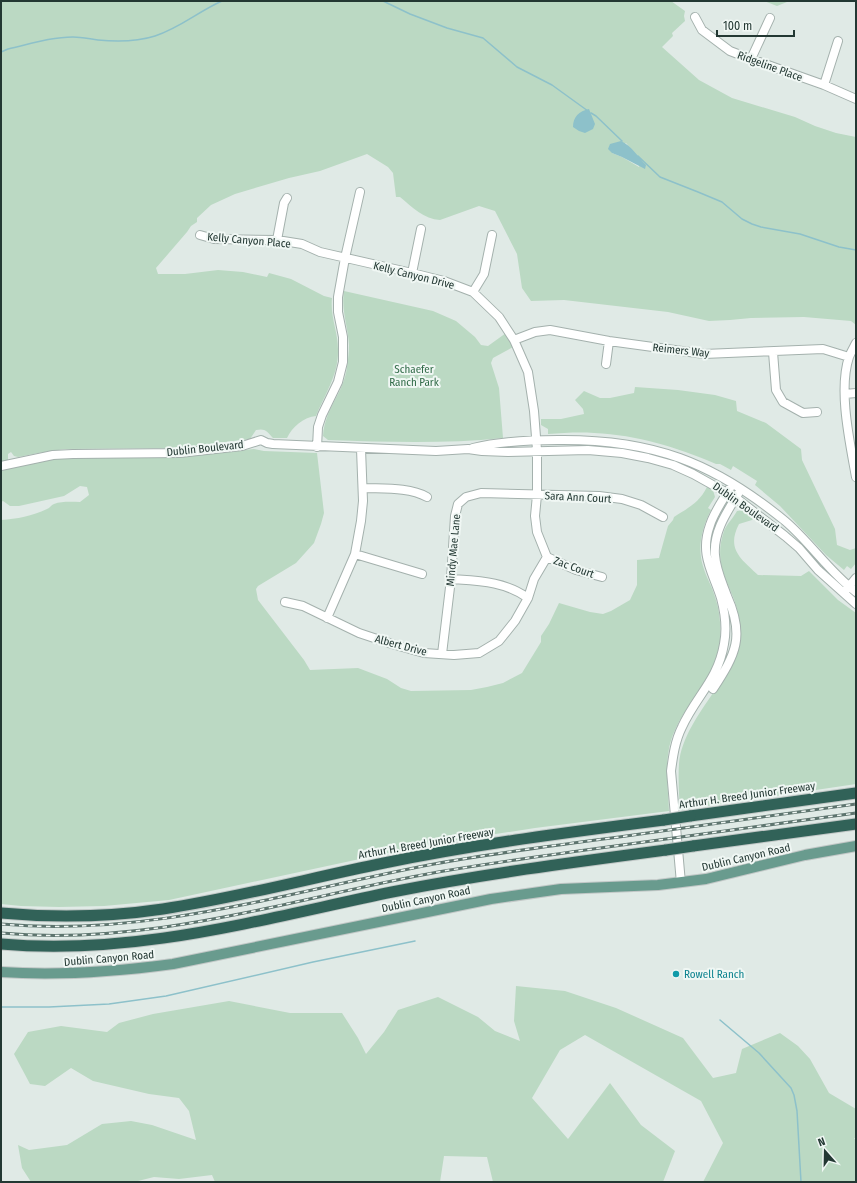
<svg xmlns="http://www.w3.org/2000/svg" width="857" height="1183" font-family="'Fira Sans Condensed',sans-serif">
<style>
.green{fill:#bbd9c3;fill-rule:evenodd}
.water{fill:#8dc1ca}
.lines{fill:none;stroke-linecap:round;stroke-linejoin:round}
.stream{stroke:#8dc1ca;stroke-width:1.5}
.minor-casing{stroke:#a4b1ad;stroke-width:10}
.major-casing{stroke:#c1c7c6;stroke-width:12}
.highway-casing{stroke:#c1c7c6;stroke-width:13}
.minor{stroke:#fff;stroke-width:8}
.major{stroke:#699b8e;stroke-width:10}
.highway{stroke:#316258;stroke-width:11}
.rail-casing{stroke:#5d746e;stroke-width:3}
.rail{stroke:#f0f7f4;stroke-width:1.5;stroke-dasharray:4.5;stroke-linecap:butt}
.highway-bridge-casing{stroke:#c1c7c6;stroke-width:13;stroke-linecap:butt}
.highway-bridge{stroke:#316258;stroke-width:11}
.culture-dot{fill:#0f9aa8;stroke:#f0f7f4;stroke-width:1.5}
.labels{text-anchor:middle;stroke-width:4;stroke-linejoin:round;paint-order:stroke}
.street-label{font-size:11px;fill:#233833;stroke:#f0f7f4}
.park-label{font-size:11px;fill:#316b48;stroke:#f0f7f4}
.culture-label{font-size:11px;fill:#0d838f;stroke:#f0f7f4;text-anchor:start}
</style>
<rect width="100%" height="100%" fill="#e0eae6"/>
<!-- green -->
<path class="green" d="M1,1H671L685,11L684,16L685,21L672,33L673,36L662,47L699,80L732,98L795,117L815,126L836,133L856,137V325L851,321L804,317L751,318L730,320L709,321L668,312L564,300L531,301L522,288L517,254L495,211L479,206L440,220C424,219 412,207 400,197H396L393,173L388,167L367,154L320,171L289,178L235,194L211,205L197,218V222L191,226L187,232L156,268L158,274H185L218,270L243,272L267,277L269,273L291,279L324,296L332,298C330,316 338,332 338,349C339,374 325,394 316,416C304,417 292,427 287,438H273C267,431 265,428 256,430L250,439L175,448L65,449L38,453L18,457L14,456L11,452L8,454V461L1,463ZM626,143L641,161L639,167L622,157L612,153Z
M764,1H809L787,2L777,6Z
M344,291L433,311L456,321L475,337L481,345L488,346L506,333L515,346L493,358L491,363L499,388L503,438C444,444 387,442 328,440L323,436C325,408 344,393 347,367C348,360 349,352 349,345C348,326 341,310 344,291Z
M635,387L678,390L715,395L736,401L737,411L766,423L801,449L802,460L835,529L837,545L850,550L856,548V563L851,569L847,566L844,570L826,555L780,506L755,485L757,481L733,466L731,470L720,464H716C676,447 638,435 594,433C579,432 563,433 548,434V429L541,425V419H561L584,414L583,409L575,400L584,391L600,398H610L634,393Z
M254,449L264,451L317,453L324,513L321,524L314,543L296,563L258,586L256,589L258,600L304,660L310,670L358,668L387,679L401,688L411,691L471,690L487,687L503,683L522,673L541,642V636L549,624L559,603L590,612L603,614L611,611L630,600L637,585V560L659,558L668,526L673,520L674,517C688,508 699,503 707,487L713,490L715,497L708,508L711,510C702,527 697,548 703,566C706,577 712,586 715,597C720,611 721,626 720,642C717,676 688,700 675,730C663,755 668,784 669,811L535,828L425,845L169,900L104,906L59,907L21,906L1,904V520C17,519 32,516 47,509C50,508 51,505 54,504C62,501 72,502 80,502L89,495L87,487L80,486L64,496L19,506H10L3,501L1,502V465L70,457L154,458L186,456Z
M744,510L754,518L752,520L739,524C726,549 741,559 758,575L801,576L809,571L838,600L856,613V784L680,810C679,794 678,779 679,764C681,738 699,714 713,693C722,680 735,665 738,649C740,638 741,629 739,618C734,585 711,569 724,531C726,525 734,517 737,511Z
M516,986L565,991L616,1008L683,1038L713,1078L736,1073L742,1049L780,1033L798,1046L810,1059L829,1093L856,1109V1138H854L856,1141V1182H703L723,1143L701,1101L585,1035L560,1050L532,1098L568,1139L610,1083L641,1125L675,1151L663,1182H493L487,1157L444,1156L440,1182H215L212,1175L179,1179L154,1177L134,1182H31L22,1168L18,1145L29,1150L67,1145L102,1124L131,1121L152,1125L196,1140L189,1111L179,1098L149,1094L93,1081L71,1068L45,1086L30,1084L14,1054L28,1032L61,1026L107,1032L119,1023L153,1014L229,1001L290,1013H342L358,1038L366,1054L384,1032L398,1010L438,997L478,1017L495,1031L520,1041L514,1021Z"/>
<!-- water -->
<path class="water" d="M589,109L595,124L593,129L585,133L579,131L573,127C573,117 579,111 589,109Z
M621,141C632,146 638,157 646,165L645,169L622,157L612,153L608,149L610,144Z"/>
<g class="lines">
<!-- stream -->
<path class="stream" d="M383,1L410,14L447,28L483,38L517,67L552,85L588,111
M1,52L8,49C30,44 51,37 73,37C81,37 90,39 98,40C117,42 136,42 155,36C180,28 199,11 222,1
M591,113L596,116L622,141
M638,156L660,177L698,192L722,202L742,219L752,224L761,227L800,234L839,247L856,250
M1,1007H49L109,1004L166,996L313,962L415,941
M720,1020L759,1053L791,1088L794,1095L797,1111L801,1182"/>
<!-- minor casing -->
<g class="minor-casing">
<path id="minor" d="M695,17L702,30L730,51L751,59L824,85L856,99
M751,59L770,18
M824,85L838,41
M200,235L214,239L277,240L302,244L320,252L412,273L444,281L473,292L499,317L514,340L528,372L534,411L537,450V495L535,516L537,532L547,557
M277,240L284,203L287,198
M412,273L421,229
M473,292L484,274L492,235
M514,340L535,332L550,330L609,341L704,354L823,349L849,357
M856,343C854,347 851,352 849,357C838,390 850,443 856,477
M773,352L776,390L783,402L803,413L817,412
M606,364L609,341
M845,394L856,393
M317,447L318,427L322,415L338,382L343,362V337L338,312V297L345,258L360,192
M473,448C501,441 530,440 558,440C652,439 713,462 785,521C811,543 829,572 856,592
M1,466L53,455L73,454L180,453L242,446L261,440L267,443L273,444L436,451L468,449L482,451L508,452L588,450L622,453L648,458L673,465L693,474L736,498L785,536L799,548L818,570L856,604
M363,488C383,489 409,487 427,497
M355,554L422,574
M547,557L576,570L602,577
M451,579C479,581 504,581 528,598
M846,590L856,578
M285,602L303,606L359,633L392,644L424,653L454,655L479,653L499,641L515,621L528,598L534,579L547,557
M327,618L355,554L361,521L363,501L361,449
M442,654L451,579L455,516L458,504L466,497L481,493L599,496L622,499L641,505L663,517
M713,689C736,654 745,636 727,596C722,582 716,570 715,555C713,532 727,512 738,494
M681,883L671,771C673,756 675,741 682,727C696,696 718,680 724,644C727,629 725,613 721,598C713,572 699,555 710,525C714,512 723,500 730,488"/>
</g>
<!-- major casing -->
<g class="major-casing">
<path id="major" d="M1,972C60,976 114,972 173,964L491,899L561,889L658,885L706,879L805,855L856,846"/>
</g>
<!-- highway casing -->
<g class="highway-casing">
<path id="highway" d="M690,816L856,793
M693,846L856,824
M1,913C55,918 109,917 163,909C237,898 310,878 384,863C477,844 570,832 664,820
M1,944C136,956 261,919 392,892C483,874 575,862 666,850"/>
</g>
<!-- minor -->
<use href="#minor" class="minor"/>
<!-- major -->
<use href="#major" class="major"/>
<!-- highway -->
<use href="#highway" class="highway"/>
<!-- rail casing -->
<g class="rail-casing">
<path id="rail" d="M1,924C149,938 291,891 434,864C495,853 557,845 619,837C698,826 777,815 856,804
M1,933C151,947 293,898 438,872C497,862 556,854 615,846C695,835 776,824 856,813"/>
</g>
<!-- rail -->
<use href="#rail" class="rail"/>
<!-- highway-bridge casing -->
<g class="highway-bridge-casing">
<path id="highway-bridge" d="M664,820L690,816
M666,850L693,846"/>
</g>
<!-- highway-bridge -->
<use href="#highway-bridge" class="highway-bridge"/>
</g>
<!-- markers -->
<circle class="culture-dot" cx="676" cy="974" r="4"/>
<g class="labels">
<!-- street labels -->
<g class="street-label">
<text transform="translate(770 66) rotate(20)" y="4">Ridgeline Place</text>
<text transform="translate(249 240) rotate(5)" y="4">Kelly Canyon Place</text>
<text transform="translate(414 275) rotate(14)" y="4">Kelly Canyon Drive</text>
<text transform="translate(681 350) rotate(6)" y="4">Reimers Way</text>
<text transform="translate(205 448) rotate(-6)" y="4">Dublin Boulevard</text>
<text transform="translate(578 497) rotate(3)" y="4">Sara Ann Court</text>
<text transform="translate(746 507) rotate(35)" y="4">Dublin Boulevard</text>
<text transform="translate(453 550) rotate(-85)" y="4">Mindy Mae Lane</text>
<text transform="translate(574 567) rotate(20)" y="4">Zac Court</text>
<text transform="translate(401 645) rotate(15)" y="4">Albert Drive</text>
<text transform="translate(747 795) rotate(-8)" y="4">Arthur H. Breed Junior Freeway</text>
<text transform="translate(426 843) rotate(-10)" y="4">Arthur H. Breed Junior Freeway</text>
<text transform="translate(746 857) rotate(-13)" y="4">Dublin Canyon Road</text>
<text transform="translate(426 899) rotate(-12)" y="4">Dublin Canyon Road</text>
<text transform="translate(109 958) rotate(-5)" y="4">Dublin Canyon Road</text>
</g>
<!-- park labels -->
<g class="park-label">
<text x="414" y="373">Schaefer<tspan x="414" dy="13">Ranch Park</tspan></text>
</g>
<!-- culture labels -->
<g class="culture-label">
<text x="684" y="978">Rowell Ranch</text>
</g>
</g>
<!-- border -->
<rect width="857" height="1183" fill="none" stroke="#233833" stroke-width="4"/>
<!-- north arrow -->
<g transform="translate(825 1151) rotate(340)" stroke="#f0f7f4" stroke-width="3" paint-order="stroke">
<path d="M0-3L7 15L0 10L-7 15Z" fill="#233833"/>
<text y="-6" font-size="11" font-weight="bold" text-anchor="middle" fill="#233833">N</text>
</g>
<!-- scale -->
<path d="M717 30v6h77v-6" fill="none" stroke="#233833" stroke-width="2"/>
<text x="723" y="30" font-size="12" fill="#233833" stroke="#f0f7f4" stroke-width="3" paint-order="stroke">100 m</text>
</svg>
